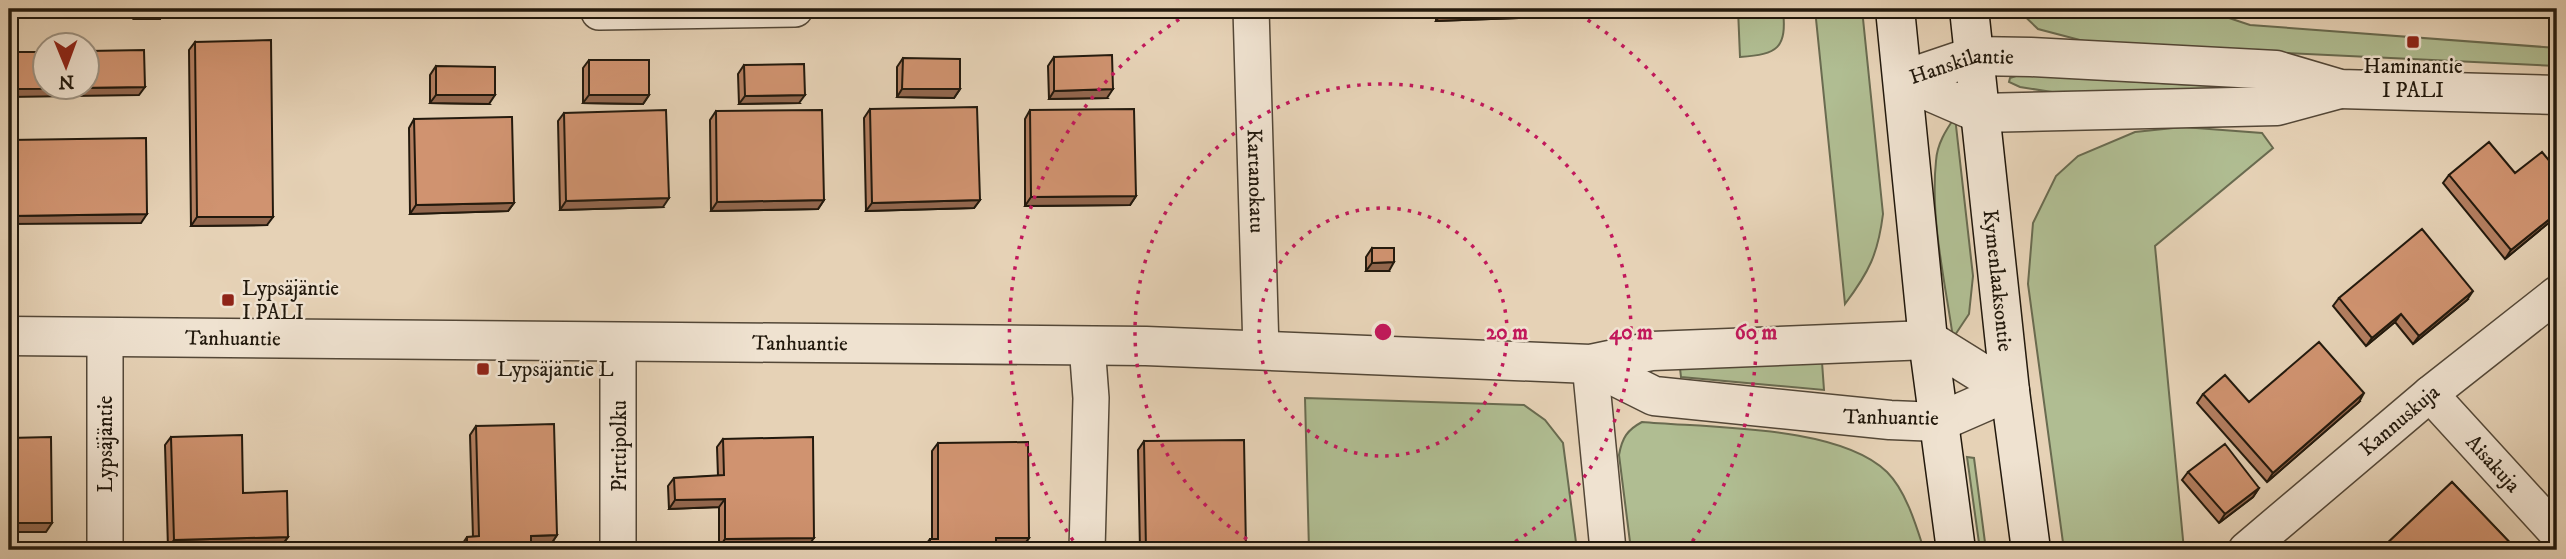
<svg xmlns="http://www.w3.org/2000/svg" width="2566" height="559" font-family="'IM FELL DW Pica',serif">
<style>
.green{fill:#b0bd92;stroke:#696b50;stroke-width:2}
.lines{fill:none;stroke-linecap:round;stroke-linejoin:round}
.minor-casing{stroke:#534737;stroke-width:38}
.tertiary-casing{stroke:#534737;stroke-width:41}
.secondary-casing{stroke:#22190d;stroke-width:41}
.minor{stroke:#efe2d0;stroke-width:35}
.tertiary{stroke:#efe2d0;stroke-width:38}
.secondary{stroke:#efe2d0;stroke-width:38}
.wall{fill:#b37e60;stroke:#22190d;stroke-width:2}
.shaded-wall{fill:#92674e;stroke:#22190d;stroke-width:2}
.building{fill:#d09370;stroke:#22190d;stroke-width:2}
.ring{fill:none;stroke:#c2185b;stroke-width:3.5;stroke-dasharray:3.5 7}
.poi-dot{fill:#8f2418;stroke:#efe2d0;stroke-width:2.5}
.labels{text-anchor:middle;stroke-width:5;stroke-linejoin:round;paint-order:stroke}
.poi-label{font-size:21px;fill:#22190d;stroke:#efe2d0;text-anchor:start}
.street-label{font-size:21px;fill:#22190d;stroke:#efe2d0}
.centre{fill:#c2185b;stroke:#efe2d0;stroke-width:3.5}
.ring-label{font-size:21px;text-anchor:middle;font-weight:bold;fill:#c2185b;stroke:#efe2d0;stroke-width:5;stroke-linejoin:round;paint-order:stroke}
</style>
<rect width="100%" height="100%" fill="#e6d2b6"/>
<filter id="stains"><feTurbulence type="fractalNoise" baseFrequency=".00286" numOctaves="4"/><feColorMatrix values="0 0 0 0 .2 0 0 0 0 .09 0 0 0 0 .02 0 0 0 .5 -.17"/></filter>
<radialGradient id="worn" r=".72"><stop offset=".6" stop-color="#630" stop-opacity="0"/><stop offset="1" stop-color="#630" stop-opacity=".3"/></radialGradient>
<!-- green -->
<path class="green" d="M1738,9H1783C1787,49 1778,54 1740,57Z
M1815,9H1862L1883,214C1878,254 1869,272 1845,304Z
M2017,9H2202L2250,25L2557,48V66L2095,44L2038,29Z
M2019,75L2284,90L2052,92L2020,87L2009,82L2010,78Z
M1955,117L1973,276L1969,314L1953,338C1945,281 1930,218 1936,161C1937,144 1946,130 1955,117Z
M2183,127L2262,133L2273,148L2155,246L2184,550H2064L2028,284L2033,223L2056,176L2078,156L2135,132Z
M1822,362L1824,390L1681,377L1680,368Z
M1305,398L1524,405L1545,420L1563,443L1577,550H1309Z
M1642,422C1709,428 1839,425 1887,472C1906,491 1916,525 1924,550H1631L1619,455C1622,438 1627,430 1642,422Z
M1967,457L1974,458L1986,550H1980Z"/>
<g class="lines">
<!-- minor casing -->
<g class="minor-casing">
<g id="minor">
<path id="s1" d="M1251,9L1261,350"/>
<path d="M599,12L795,9"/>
<path d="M618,341V550"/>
<path d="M1087,345L1091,398L1087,550"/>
<path d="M1590,364L1608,550"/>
<path id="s2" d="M2430,394L2557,533"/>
<path d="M105,550V337"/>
<path id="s3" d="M2246,550L2430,394L2557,294"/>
</g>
</g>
<!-- tertiary casing -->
<g class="tertiary-casing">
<g id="tertiary">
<path id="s4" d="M1903,80L1974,56L2031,57L2276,70L2340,89L2557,95"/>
<path d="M1903,80L1979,113L2277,106L2340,89"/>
<path id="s5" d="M9,336L1146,346L1590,364L1652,351L1928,340L2010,391L1939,422L1890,420L1654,396L1590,364"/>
</g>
</g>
<!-- secondary casing -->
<g class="secondary-casing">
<g id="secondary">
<path d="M1895,9L1928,340L1956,550"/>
<path id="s6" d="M1969,9L2010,391L2031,550"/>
</g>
</g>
<!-- minor -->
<use href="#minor" class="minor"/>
<!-- tertiary -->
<use href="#tertiary" class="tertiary"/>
<!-- secondary -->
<use href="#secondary" class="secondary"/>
</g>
<!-- wall -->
<path class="wall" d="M133,9H166V10L160,19H134Z
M1436,9H1600L1596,15L1436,21Z
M195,42L267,225L191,226L189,50Z
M1054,57L1107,98L1049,99L1048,66Z
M903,58L960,89L954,98L897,97V67Z
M589,60L649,95L643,104L583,103V68Z
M744,65L799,103L739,104L738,74Z
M436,66L489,104L430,103V75Z
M870,109L980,200L974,208L866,211L864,118Z
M1030,110L1136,196L1130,205L1025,206V119Z
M716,111L824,200L818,209L711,211L710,120Z
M564,113L663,207L560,210L558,121Z
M414,119L514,203L508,211L410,214L409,128Z
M2557,170V216L2505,259L2443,183L2449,175L2515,173Z
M1372,248L1389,271H1366V257Z
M2339,298L2467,300L2413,344L2395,322L2366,346L2333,306Z
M2203,394L2249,402H2359L2267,482L2197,403Z
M476,426L557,535L551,544H531V550H461V546L467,537H473L470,435Z
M171,437L243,493L288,537L282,545L168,548L165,445Z
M723,439L808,546L719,548V507L669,509L668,486L674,478L718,476L717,447Z
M1144,441L1246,550H1140L1138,450Z
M938,443L1029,538L1023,546L996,547V550H924V547L930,539H932V451Z
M2557,455V466L2553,462Z
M2188,472L2259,488L2253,497L2219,523L2182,480Z
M2452,482L2517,550H2380Z"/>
<!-- shaded-wall -->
<path class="shaded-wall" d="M1548,9H1600L1596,15L1436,21L1442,13Z
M166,10L160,19H134L140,11Z
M145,87L139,95L9,97V89Z
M902,89H960L954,98L897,97Z
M1113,89L1107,98L1049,99L1054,91Z
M436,95H495L489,104L430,103Z
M589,95H649L643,104L583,103Z
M805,95L799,103L739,104L745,96Z
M1136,196L1130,205L1025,206L1031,197Z
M669,198L663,207L560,210L566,201Z
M824,200L818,209L711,211L717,202Z
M980,200L974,208L866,211L872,203Z
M514,203L508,211L410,214L416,205Z
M2557,213V216L2505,259L2511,250Z
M147,214L141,223L9,224V216Z
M197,217H273L267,225L191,226Z
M1394,262L1389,271H1366L1372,263Z
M2473,291L2467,300L2413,344L2419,336Z
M2401,314L2395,322L2366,346L2372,338Z
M2364,393L2359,402L2267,482L2273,473Z
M2259,488L2253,497L2219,523L2225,514Z
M725,499L719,507L669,509L675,500Z
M9,523H52L46,532H9Z
M557,535L551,544H525L531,536Z
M288,537L282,545L168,548L174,540Z
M814,538L808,546L719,548L725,539Z
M996,538H1029L1023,546L990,547Z"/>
<!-- building -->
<path class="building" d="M140,9H166V10L140,11Z
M1442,9H1548L1442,13Z
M271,40L273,217H197L195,42Z
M144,50L145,87L9,89V52H46V88H88V51Z
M1112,55L1113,89L1054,91V57Z
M903,58L960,59V89H902Z
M589,60H649V95H589Z
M804,64L805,95L745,96L744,65Z
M436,66L495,67V95H436Z
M977,107L980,200L872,203L870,109Z
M1134,109L1136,196L1031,197L1030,110Z
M666,110L669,198L566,201L564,113Z
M822,110L824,200L717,202L716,111Z
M512,117L514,203L416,205L414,119Z
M146,138L147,214L9,216V140Z
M2489,142L2515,173L2542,152L2557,170V213L2511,250L2449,175Z
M2422,229L2473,291L2419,336L2401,314L2372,338L2339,298Z
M1372,248H1394V262L1372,263Z
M2319,342L2364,393L2273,473L2203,394L2225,375L2249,402Z
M554,424L557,535L531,536V550H467V537L479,536L476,426Z
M242,435L243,493L287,491L288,537L174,540L171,437Z
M51,437L52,523H9V438Z
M813,437L814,538L725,539V499L675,500L674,478L724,475L723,439Z
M1244,440L1246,550H1146L1144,441Z
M1028,442L1029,538H996V550H930V539H938V443Z
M2225,444L2259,488L2225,514L2188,472Z
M2452,482L2517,550H2453L2448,545L2443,550H2380Z"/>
<!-- distance rings -->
<g class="ring">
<circle cx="1383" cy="332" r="124"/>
<path d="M1265 550A248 248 0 1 1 1501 550"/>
<path d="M1079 549A373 373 0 0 1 1196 9M1570 9A373 373 0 0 1 1687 549"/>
</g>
<!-- markers -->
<g class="poi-dot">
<rect x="2406" y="35" width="14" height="14" rx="3.5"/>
<rect x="221" y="293" width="14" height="14" rx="3.5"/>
<rect x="476" y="362" width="14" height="14" rx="3.5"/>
</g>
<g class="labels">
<!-- poi labels -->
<g class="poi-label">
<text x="2413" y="73" text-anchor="middle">Haminantie<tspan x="2413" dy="24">I PALI</tspan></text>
<text x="242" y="295">Lypsäjäntie<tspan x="242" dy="24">I PALI</tspan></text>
<text x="497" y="376">Lypsäjäntie L</text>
</g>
<!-- street labels -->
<g class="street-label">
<text dy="7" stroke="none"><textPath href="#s4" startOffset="61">Hanskilantie</textPath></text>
<text dy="7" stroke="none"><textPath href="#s1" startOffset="172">Kartanokatu</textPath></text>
<text dy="7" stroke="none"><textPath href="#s6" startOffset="273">Kymenlaaksontie</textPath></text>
<text dy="7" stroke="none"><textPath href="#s5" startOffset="224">Tanhuantie</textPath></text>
<text dy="7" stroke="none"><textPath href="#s5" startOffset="791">Tanhuantie</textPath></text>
<text transform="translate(1891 417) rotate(1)" y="7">Tanhuantie</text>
<text dy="7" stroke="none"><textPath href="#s3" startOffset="201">Kannuskuja</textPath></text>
<text transform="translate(105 444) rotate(-90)" y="7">Lypsäjäntie</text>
<text transform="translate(619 446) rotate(-90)" y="7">Pirttipolku</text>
<text dy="7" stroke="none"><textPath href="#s2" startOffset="94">Aisakuja</textPath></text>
</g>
</g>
<circle cx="1383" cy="332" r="10" class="centre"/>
<g class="ring-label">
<text x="1507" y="339">20 m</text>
<text x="1631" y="339">40 m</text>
<text x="1756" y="339">60 m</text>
</g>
<!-- margin -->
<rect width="2566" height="559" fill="none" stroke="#e6d2b6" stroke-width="35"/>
<rect x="10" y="10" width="2545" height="538" fill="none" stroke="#22190d" stroke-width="3.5"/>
<rect x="18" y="18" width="2531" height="524" fill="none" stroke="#22190d" stroke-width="2"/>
<!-- north arrow -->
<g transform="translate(66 66) rotate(179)"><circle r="33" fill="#efe2d0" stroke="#9d9282" stroke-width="2"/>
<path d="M0-5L12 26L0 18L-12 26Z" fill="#8f2418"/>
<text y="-10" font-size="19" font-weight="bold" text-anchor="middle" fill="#22190d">N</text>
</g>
<rect width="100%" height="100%" filter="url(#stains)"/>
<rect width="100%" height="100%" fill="url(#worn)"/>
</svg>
